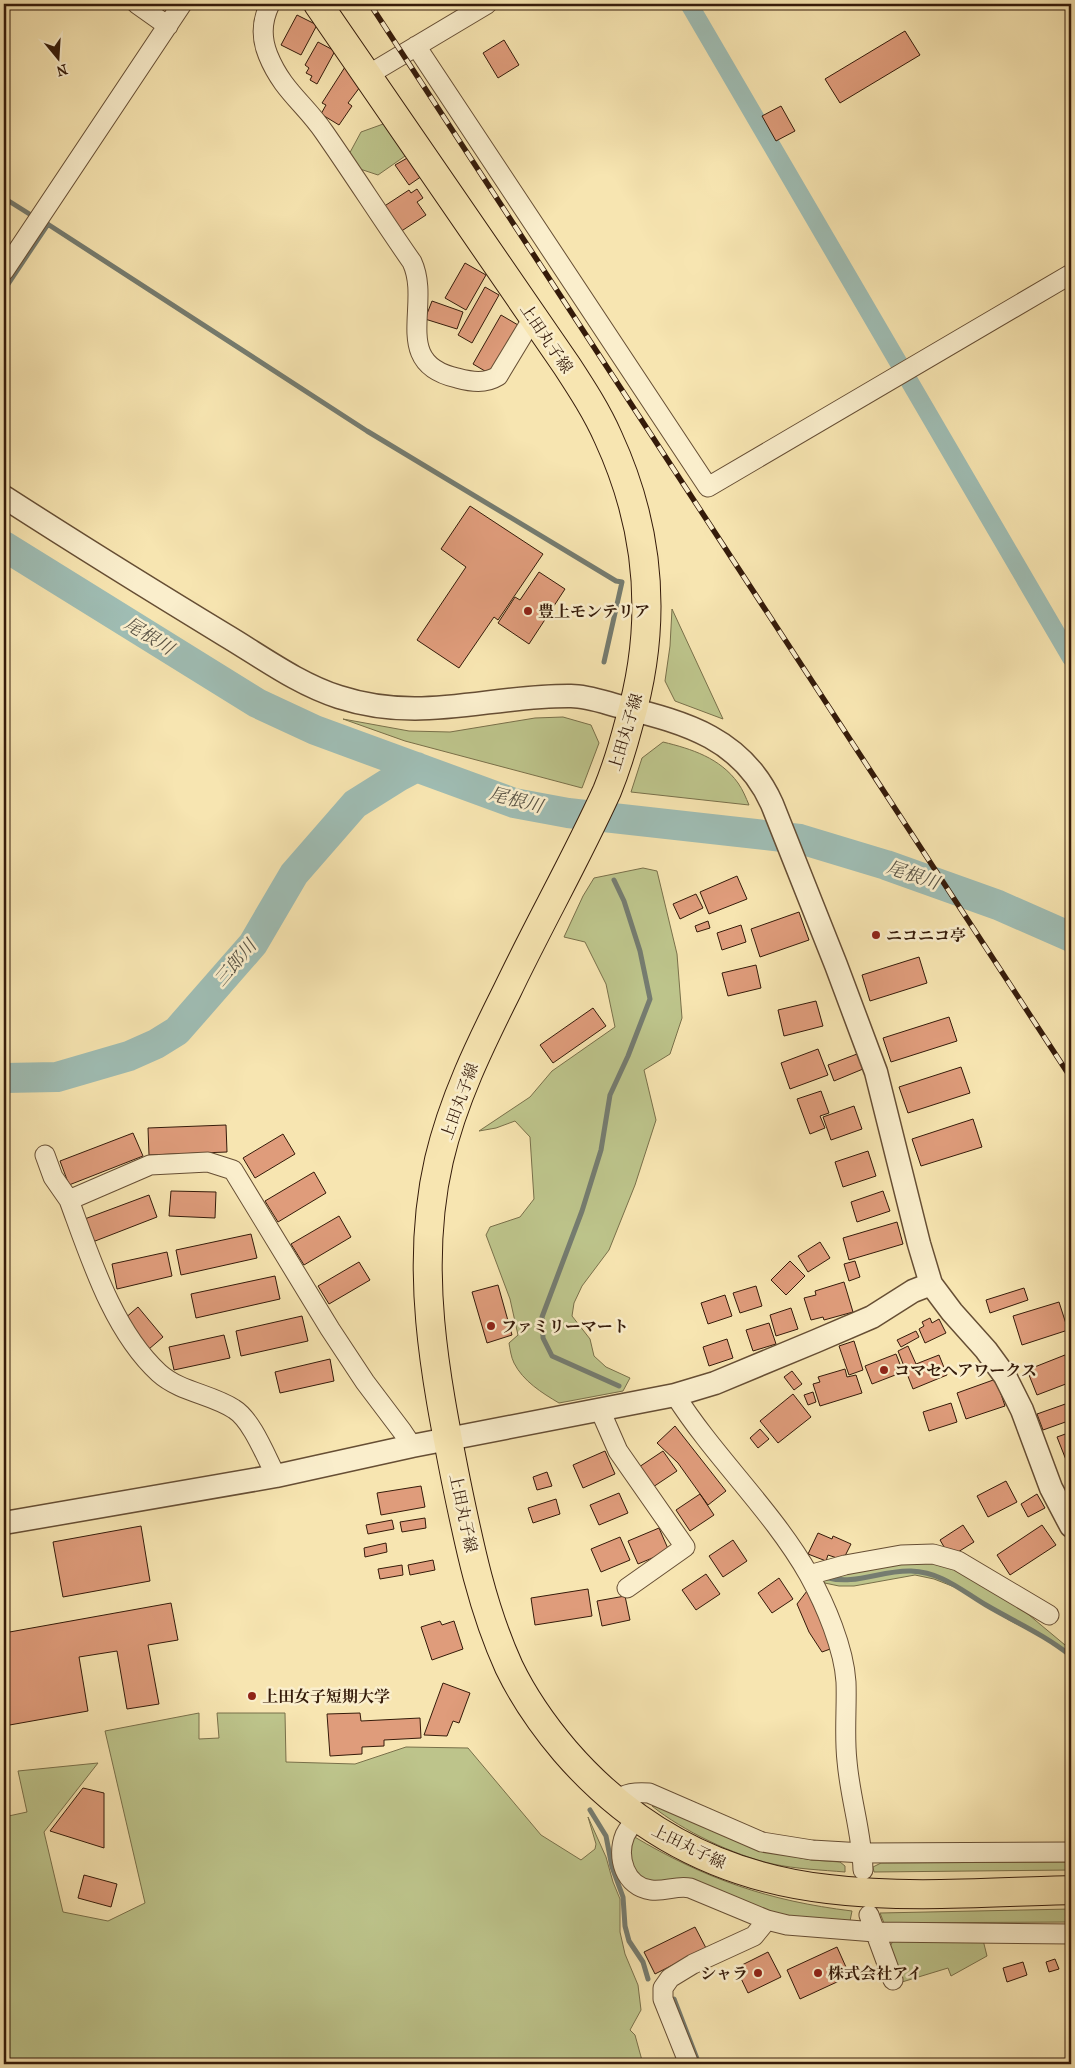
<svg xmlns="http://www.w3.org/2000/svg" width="1075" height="2068" font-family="'IM FELL French Canon','Noto Serif JP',serif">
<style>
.green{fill:#bdc48b;stroke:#79704a}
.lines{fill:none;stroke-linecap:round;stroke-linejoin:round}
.stream{stroke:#757c70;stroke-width:5}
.canal{stroke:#9fbdb4;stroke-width:18}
.river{stroke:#9fbdb4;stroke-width:30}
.building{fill:#df9c7b;stroke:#351b0a}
.minor-casing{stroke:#664e34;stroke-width:21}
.tertiary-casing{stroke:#664e34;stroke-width:25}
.primary-casing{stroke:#351b0a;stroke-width:30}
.minor{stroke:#faeecc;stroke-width:19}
.tertiary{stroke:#faeecc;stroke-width:22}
.primary{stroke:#f7e5b1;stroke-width:28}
.rail-casing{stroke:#351b0a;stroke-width:5.5}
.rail{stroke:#faeecc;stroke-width:4;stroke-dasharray:11;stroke-linecap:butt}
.poi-dot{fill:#8f2418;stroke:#faeecc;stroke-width:2}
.labels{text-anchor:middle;stroke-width:5;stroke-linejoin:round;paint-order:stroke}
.street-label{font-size:16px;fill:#351b0a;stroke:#faeecc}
.poi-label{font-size:16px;font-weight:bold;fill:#351b0a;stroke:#faeecc;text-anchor:start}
.water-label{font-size:18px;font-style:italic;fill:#5a5446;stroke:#faeecc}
</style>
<rect width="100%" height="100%" fill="#f7e5b1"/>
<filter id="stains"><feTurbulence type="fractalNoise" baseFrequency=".004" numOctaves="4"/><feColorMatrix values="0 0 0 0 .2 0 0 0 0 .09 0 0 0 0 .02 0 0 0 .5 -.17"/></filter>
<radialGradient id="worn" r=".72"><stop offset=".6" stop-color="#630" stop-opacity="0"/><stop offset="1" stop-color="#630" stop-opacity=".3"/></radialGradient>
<!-- green -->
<path class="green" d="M386,123L408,154L378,175L351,166L347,158L361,132Z
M672,609L723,719L675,701L665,681L670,646Z
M563,717L591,725L599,743L582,788L405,741L343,719L409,731L450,732L535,718Z
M663,742C692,749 720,758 738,783C743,790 746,798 749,805L631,792L642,758Z
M643,868L657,871L677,954L682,1018L670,1054L644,1070L656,1120L635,1185L609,1250L582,1286L574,1303L572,1316L590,1339L594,1356L606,1367L630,1378L623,1391L559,1403C542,1393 523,1381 514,1363C511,1357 510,1349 509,1343L518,1335L510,1299L486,1235L490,1227L520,1217L534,1199L530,1137L515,1121L496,1128L479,1131L530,1097L552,1071L615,1027L606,984L585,942L564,937L583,896L594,878Z
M938,1560L1011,1600L1071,1650V1658L1050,1641L1009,1620L957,1588L934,1579L915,1575L854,1586H839L820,1582L845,1569Z
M199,1713V1739L219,1738L217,1713H285L286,1762L355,1764L406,1747L468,1748L541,1835L581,1860L595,1849L596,1844L588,1817L606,1857L613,1882L620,1899V1932L625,1954L638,1985L641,2010L630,2030L635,2035L643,2064H4V1817L27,1812L18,1771L98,1763L44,1832L63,1912L108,1921L145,1903L105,1731Z
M652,1806L668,1808L738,1842L761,1850L811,1860L840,1862L845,1866V1872C822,1870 796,1869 773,1864C733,1855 683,1831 652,1806Z
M633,1836C705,1879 769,1901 852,1911L850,1921L788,1916L646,1880C628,1867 627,1856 633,1836Z
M1071,1862V1870L874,1872L873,1867L881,1863Z
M1071,1909V1922L884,1923L880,1913Z
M983,1940L987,1956L951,1976L948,1968L902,1982L888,1950L893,1941Z"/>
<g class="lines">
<!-- stream -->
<path class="stream" d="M4,198L31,215
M46,223L367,431L616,581L622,582L604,662
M4,290L48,224
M614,880L624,901L640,951L650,999L628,1056L610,1095L601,1150L582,1211L542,1317L543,1338L552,1356L619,1386
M824,1577C856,1586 880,1570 911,1571C941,1572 961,1590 986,1605C1015,1622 1045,1635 1071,1656
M590,1810L606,1836L612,1867L623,1897L625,1926L629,1941L643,1962L648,1979
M674,1999L699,2064"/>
<!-- canal -->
<path class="canal" d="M689,4L1071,658"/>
<!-- river -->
<path class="river" d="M4,546L257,703L315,730L514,803L568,813L800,839L886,865L998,905L1071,937
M4,1078L57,1077L129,1056L156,1044L177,1031L253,944L294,874L355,804L398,777L417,767"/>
</g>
<!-- building -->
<path class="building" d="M297,15L317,25L301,55L281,45Z
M905,31L920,55L840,103L825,79Z
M504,40L519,65L498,78L483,53Z
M318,42L335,51L317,84L310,80L312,76L306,73L309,68L305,65Z
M345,67L360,87L348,103L352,106L339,125L321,114L326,105L322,103Z
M781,106L795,131L776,141L762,116Z
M409,157L422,176L409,185L395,165Z
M417,189L423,198L417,202L426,215L400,232L383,207L409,190L411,193Z
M465,263L486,275L466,310L445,298Z
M485,287L499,295L472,343L458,335Z
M432,301L463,312L457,329L425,319Z
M501,315L518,325L490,374L473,364Z
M470,506L543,554L498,620L494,617L459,668L417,640L466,567L441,549Z
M539,572L565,589L529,644L498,623L515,597L520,600Z
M737,876L747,899L709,914L700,892Z
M696,894L703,908L680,919L673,904Z
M799,912L809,940L760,957L751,929Z
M708,921L710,928L697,932L695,926Z
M741,925L746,942L722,950L717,933Z
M919,957L927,983L870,1001L862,975Z
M756,965L761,988L728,996L722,973Z
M816,1001L823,1026L784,1036L778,1010Z
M593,1008L606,1026L553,1063L540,1045Z
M949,1017L957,1041L891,1062L883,1038Z
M818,1049L828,1075L790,1089L781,1063Z
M857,1054L863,1069L834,1081L828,1065Z
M961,1067L970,1093L908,1113L899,1087Z
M821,1091L829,1113L820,1116L825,1128L810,1134L797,1099Z
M854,1106L862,1129L831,1140L823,1117Z
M973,1119L982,1147L921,1166L912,1139Z
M226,1125L227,1152L149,1155L148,1128Z
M133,1133L143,1156L69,1185L60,1161Z
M283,1134L295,1154L255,1178L243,1158Z
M868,1151L876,1176L843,1187L835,1162Z
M314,1172L326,1193L278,1222L265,1201Z
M171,1191L216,1192L215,1218L169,1216Z
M883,1191L890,1211L857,1222L851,1202Z
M149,1195L157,1217L90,1243L82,1220Z
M339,1216L351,1237L304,1265L291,1244Z
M897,1222L903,1244L849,1260L843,1238Z
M251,1234L257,1258L181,1275L176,1250Z
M820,1242L830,1258L808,1272L798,1256Z
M167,1252L172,1276L117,1289L112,1264Z
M790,1261L805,1276L786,1295L771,1280Z
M855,1261L860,1277L849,1281L844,1264Z
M359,1262L370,1280L329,1304L318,1286Z
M275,1276L280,1299L196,1318L191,1294Z
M844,1282L853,1312L824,1320L823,1317L811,1320L804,1298L816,1295L815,1291Z
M498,1285L512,1335L487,1343L472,1292Z
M756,1286L762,1306L740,1313L733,1293Z
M1024,1288L1028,1300L990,1313L986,1300Z
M725,1295L732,1316L708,1324L701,1303Z
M1059,1302L1068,1330L1022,1345L1013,1316Z
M138,1307L163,1337L149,1349L124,1319Z
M791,1308L798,1329L776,1336L770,1315Z
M302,1316L308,1341L241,1356L236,1331Z
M930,1318L932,1323L939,1319L946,1333L925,1343L919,1329L924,1326L922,1322Z
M769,1323L776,1344L753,1351L746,1330Z
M916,1331L919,1337L901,1347L897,1340Z
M224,1335L230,1358L174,1370L169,1347Z
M727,1339L733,1358L709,1366L703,1347Z
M854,1341L863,1370L849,1375L839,1346Z
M908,1346L916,1364L939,1355L947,1375L913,1389L898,1351Z
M1070,1353L1071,1382L1037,1395L1027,1370Z
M896,1354L903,1372L872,1384L865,1366Z
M330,1359L334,1381L280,1393L275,1372Z
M845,1369L847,1377L856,1375L862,1393L820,1406L813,1384L820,1382L818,1377Z
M792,1371L802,1384L794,1390L784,1377Z
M996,1379L1005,1406L966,1419L957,1393Z
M813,1392L816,1402L808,1405L804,1395Z
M793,1394L811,1417L778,1443L760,1421Z
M1071,1402V1420L1043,1430L1037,1414Z
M951,1403L957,1422L929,1431L923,1412Z
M675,1426L726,1491L708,1505L678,1463L657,1443Z
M760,1429L769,1439L758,1448L750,1438Z
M1071,1432V1469L1070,1470L1057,1437Z
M605,1451L615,1474L583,1488L573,1465Z
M663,1451L677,1471L653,1487L639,1467Z
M547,1472L552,1486L537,1490L533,1477Z
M1006,1481L1017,1502L988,1517L977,1496Z
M421,1486L425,1507L381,1515L377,1493Z
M619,1493L628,1513L599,1525L590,1505Z
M700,1494L714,1515L690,1531L676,1510Z
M1037,1494L1045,1508L1028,1517L1021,1504Z
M556,1499L560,1514L533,1523L528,1508Z
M425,1518L426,1528L402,1532L400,1522Z
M392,1520L394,1529L368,1534L366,1525Z
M963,1525L974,1542L950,1557L940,1540Z
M1042,1525L1056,1545L1010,1575L997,1555Z
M141,1526L150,1581L63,1597L53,1542Z
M659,1528L669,1551L638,1564L628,1541Z
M818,1533L832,1539L833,1536L851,1544L843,1560L828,1555L826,1561L808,1554Z
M620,1537L630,1560L601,1572L591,1549Z
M733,1540L747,1561L723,1577L709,1556Z
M386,1543L387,1552L365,1557L364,1548Z
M433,1560L435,1570L410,1575L408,1565Z
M402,1565L403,1575L380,1579L378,1569Z
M706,1574L720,1594L696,1610L682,1590Z
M779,1578L793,1599L772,1613L758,1593Z
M588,1589L592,1616L535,1625L531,1598Z
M807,1591L833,1648L822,1652L809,1632L797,1604Z
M625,1596L630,1620L602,1626L597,1601Z
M171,1603L178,1640L148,1645L159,1704L127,1709L117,1651L79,1657L88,1711L4,1726V1633Z
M440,1621L442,1625L454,1621L463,1649L432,1660L421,1627Z
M443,1683L470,1693L459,1723L453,1721L447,1736L424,1735Z
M360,1713L361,1721L420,1718L421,1738L384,1740V1746L362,1747V1754L330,1756L327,1714Z
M83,1788L104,1793V1848L50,1831Z
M84,1875L117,1884L111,1907L78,1898Z
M695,1927L706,1948L655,1974L644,1952Z
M837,1947L850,1976L800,1999L787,1970Z
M768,1952L781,1977L748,1993L736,1968Z
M1055,1959L1059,1969L1049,1972L1046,1962Z
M1023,1962L1027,1975L1007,1982L1003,1968Z"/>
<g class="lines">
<!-- minor casing -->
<g class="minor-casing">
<path id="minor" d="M137,4L168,26
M270,4C262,20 261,38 268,55C282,90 305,104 324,132C354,175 382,219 412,262C432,305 390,363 457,378C472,382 485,384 498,376L533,318
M416,46L708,487L1071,274
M368,75L487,4
M4,271L182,4
M45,1155L53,1177L69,1200
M675,1395C715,1458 772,1510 809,1575C825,1604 844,1648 846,1682C847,1708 844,1735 847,1761C850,1798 862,1833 863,1870
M600,1410L618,1451L685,1547L627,1588
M276,1476C266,1457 252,1420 234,1409C211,1394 180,1392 159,1373C113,1331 90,1257 69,1200L150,1165L208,1162L233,1170L330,1329L365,1382L402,1431L412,1446
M809,1575L845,1565L901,1555L933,1554L958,1561L1049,1615
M615,1801C626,1793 635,1792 649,1793L762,1842L812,1850L863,1853L1071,1852
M637,1819C632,1824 628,1829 625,1835C616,1857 625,1887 651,1890C665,1892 677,1885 690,1888L767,1920L787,1925L875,1932L1071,1934
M869,1915L893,1980
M689,2064L663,1999V1988L670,1978L693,1964L754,1936L767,1920"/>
</g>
<!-- tertiary casing -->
<g class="tertiary-casing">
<path id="tertiary" d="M4,497C77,544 151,590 225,635C262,657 298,684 339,697C422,724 489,695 571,696C588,696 606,703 622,707C687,723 743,739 772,804L836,965L876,1072L919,1244L931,1284L952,1312L986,1350L1005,1376L1022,1410L1051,1488L1071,1526
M4,1523L276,1476L412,1446L675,1395L715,1383L816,1341L872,1317L913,1291L931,1284"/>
</g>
<!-- primary casing -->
<g class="primary-casing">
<path id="primary" d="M318,4L567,366C582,389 597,412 608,437C651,530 658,625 629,723C623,746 616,769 607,791C576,859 539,924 507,991C480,1045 453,1100 439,1160C414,1268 435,1375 456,1481C469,1544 482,1608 509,1667C524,1698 543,1725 565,1751C635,1832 722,1877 828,1889C908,1899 991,1892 1071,1890"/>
</g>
<!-- minor -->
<use href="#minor" class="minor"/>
<!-- tertiary -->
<use href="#tertiary" class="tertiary"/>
<!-- primary -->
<use href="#primary" class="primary"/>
<!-- rail casing -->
<g class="rail-casing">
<path id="rail" d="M370,4L1071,1078"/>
</g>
<!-- rail -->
<use href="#rail" class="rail"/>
</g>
<!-- markers -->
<g class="poi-dot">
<circle cx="528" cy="611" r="5"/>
<circle cx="876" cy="935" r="5"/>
<circle cx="491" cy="1326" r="5"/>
<circle cx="884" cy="1370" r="5"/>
<circle cx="252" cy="1696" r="5"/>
<circle cx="758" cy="1973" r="5"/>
<circle cx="818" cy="1973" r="5"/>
</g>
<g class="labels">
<!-- street labels -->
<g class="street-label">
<text transform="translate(547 338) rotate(56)" y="6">上田丸子線</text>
<text transform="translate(625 732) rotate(-73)" y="6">上田丸子線</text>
<text transform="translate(459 1101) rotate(-70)" y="6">上田丸子線</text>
<text transform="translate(464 1513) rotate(78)" y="6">上田丸子線</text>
<text transform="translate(689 1846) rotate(26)" y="6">上田丸子線</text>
</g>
<!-- poi labels -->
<g class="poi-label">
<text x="538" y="617">豊上モンテリア</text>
<text x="886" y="941">ニコニコ亭</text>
<text x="501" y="1332">ファミリーマート</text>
<text x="894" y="1376">コマセヘアワークス</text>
<text x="262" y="1702">上田女子短期大学</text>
<text x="748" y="1979" text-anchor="end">シャラ</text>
<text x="828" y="1979">株式会社アイ</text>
</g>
<!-- water labels -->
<g class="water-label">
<text transform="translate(149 636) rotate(32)" y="6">尾根川</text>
<text transform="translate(516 800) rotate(15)" y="6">尾根川</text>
<text transform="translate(913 875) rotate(19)" y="6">尾根川</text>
<text transform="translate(235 963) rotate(-50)" y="6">三郎川</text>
</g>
</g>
<!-- margin -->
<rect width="1075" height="2068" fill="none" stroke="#f7e5b1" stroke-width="20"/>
<rect x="5" y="5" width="1065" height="2058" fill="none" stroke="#351b0a" stroke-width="2.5"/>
<rect x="10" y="10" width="1055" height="2048" fill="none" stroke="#351b0a"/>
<!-- north arrow -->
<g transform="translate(58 58) rotate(162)" stroke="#faeecc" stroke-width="4" paint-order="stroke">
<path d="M0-4L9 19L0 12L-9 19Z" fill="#351b0a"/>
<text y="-8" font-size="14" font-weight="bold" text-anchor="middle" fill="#351b0a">N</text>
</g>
<rect width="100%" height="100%" filter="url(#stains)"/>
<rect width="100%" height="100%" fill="url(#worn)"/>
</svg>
